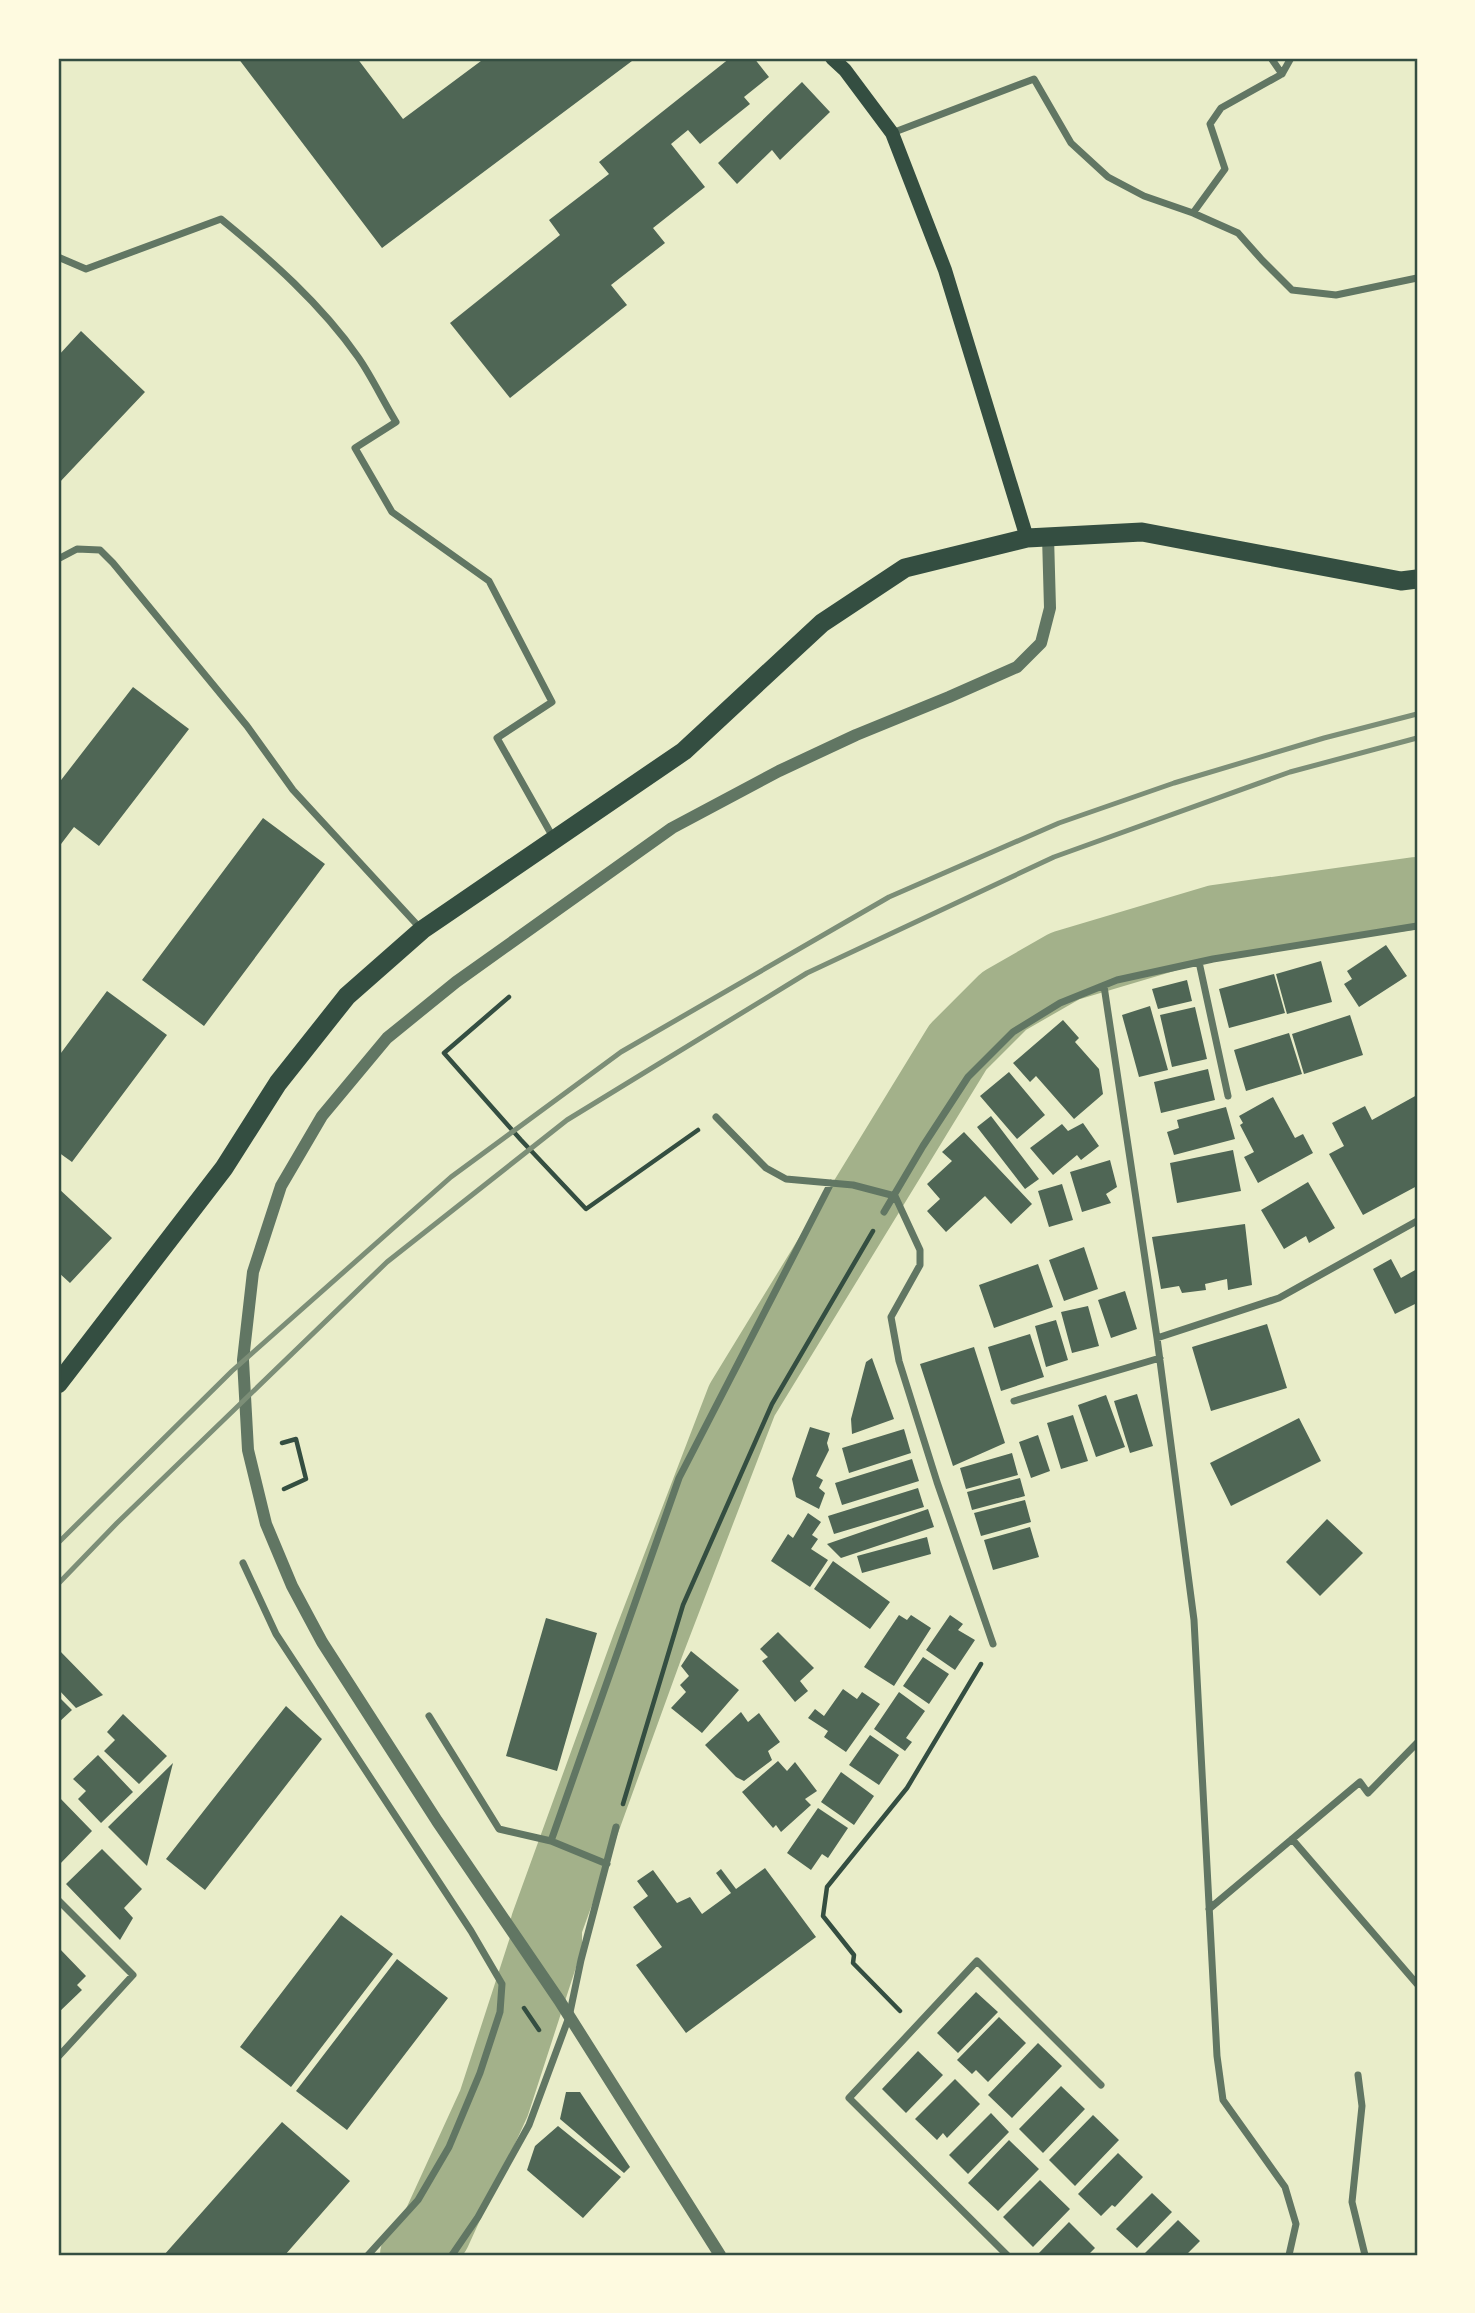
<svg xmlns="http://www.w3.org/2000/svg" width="1475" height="2313" font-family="'Noto Sans',sans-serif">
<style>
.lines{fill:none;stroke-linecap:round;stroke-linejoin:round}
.river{stroke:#a3b18a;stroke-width:72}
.building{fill:#4f6655}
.path{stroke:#344e41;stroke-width:4.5}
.minor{stroke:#617663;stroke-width:7}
.tertiary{stroke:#617663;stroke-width:12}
.secondary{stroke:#344e41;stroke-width:14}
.trunk{stroke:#344e41;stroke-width:19}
.rail{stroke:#7c8e77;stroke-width:5}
.neatline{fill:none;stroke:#344e41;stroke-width:2.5}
</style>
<rect width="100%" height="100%" fill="#e9edc9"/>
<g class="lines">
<!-- river -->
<path class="river" d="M416,2255L435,2232L494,2103L546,1943V1926L648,1645L742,1400L958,1047L1004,1001L1065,966L1216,921L1417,893"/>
</g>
<!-- building -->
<path class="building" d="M238,58H357L403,119L485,58H636L382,248Z
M730,58H754L769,77L744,97L750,104L700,144L688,130L671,144L705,187L653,228L665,243L611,285L627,305L510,398L450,323L560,235L549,220L609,174L599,162Z
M802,82L830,112L780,160L772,150L737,184L718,163Z
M81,331L145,392L58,484V356Z
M133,687L189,729L99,846L74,827L58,848V784Z
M263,818L325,864L204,1026L142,980Z
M1386,945L1407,976L1359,1007L1344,984L1352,979L1347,971Z
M1321,961L1332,1002L1287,1014L1276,974Z
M1274,974L1285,1013L1229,1028L1219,989Z
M1187,980L1192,1001L1158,1009L1152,989Z
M107,991L167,1035L72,1162L58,1152V1057Z
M1150,1006L1168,1070L1139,1077L1122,1015Z
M1195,1007L1207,1059L1172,1067L1160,1015Z
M1350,1015L1363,1055L1304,1074L1292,1034Z
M1063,1020L1079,1038L1075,1042L1099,1069L1103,1094L1074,1119L1036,1076L1030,1082L1013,1063Z
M1289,1033L1302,1074L1246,1091L1234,1050Z
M1208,1069L1215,1100L1161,1113L1154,1082Z
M1009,1072L1045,1115L1017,1139L980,1096Z
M1417,1095V1186L1363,1215L1329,1154L1344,1146L1332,1123L1365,1106L1372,1120Z
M1273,1097L1295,1138L1303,1134L1313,1153L1258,1183L1244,1157L1254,1152L1240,1125L1243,1123L1239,1116Z
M1226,1107L1235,1139L1174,1155L1167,1132L1179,1128L1177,1120Z
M991,1116L1039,1179L1025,1189L977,1127Z
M1083,1123L1099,1146L1081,1160L1077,1155L1053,1175L1030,1148L1062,1124L1068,1131Z
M964,1132L1032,1204L1011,1224L985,1196L946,1232L927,1211L940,1199L927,1184L952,1161L942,1152Z
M1233,1150L1241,1191L1177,1203L1170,1163Z
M1110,1160L1117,1187L1106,1194L1111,1203L1082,1212L1070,1172Z
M1308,1182L1335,1228L1309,1243L1306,1236L1284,1249L1261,1210Z
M1062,1184L1073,1220L1049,1227L1038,1191Z
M58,1188L112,1238L70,1283L58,1272Z
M1245,1224L1252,1285L1228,1290L1227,1279L1205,1284L1206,1290L1182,1293L1179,1286L1161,1289L1152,1237Z
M1084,1247L1098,1289L1064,1301L1049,1260Z
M1391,1259L1401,1278L1417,1269V1303L1395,1314L1373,1269Z
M1038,1264L1053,1307L994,1328L979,1285Z
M1125,1291L1137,1329L1111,1338L1098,1300Z
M1088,1306L1099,1346L1072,1353L1061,1312Z
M1056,1320L1068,1360L1046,1367L1035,1326Z
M1267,1324L1287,1388L1211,1411L1192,1347Z
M1030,1334L1044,1377L1001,1391L988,1347Z
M974,1347L1005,1443L953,1466L920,1364Z
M872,1358L894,1419L852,1434L851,1419L866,1362Z
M1137,1394L1153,1446L1130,1453L1114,1401Z
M1106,1395L1125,1447L1096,1457L1078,1405Z
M1073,1415L1088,1461L1061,1469L1047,1423Z
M1299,1418L1321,1461L1231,1506L1210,1463Z
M810,1427L830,1433L827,1443L829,1450L816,1476L823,1480L819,1488L825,1493L819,1509L796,1497L792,1479Z
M904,1429L911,1453L849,1473L842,1448Z
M1038,1435L1050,1471L1031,1478L1019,1442Z
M1012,1453L1018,1475L966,1489L960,1468Z
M912,1459L919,1481L842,1505L835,1483Z
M1020,1478L1025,1496L972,1510L967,1492Z
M918,1488L924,1507L834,1534L828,1516Z
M1025,1500L1031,1522L981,1536L974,1513Z
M928,1509L934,1527L841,1558L827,1544Z
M808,1513L821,1522L812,1535L818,1539L811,1549L828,1560L810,1587L771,1561L788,1534L793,1538Z
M1327,1519L1363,1553L1320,1596L1286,1562Z
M1030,1527L1039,1557L993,1570L984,1540Z
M927,1537L931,1554L862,1573L857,1556Z
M833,1561L890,1602L870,1629L814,1589Z
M899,1615L907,1620L911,1615L931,1628L894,1686L864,1667Z
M950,1615L963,1624L958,1630L975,1640L955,1670L926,1650Z
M546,1618L597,1633L557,1771L506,1756Z
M778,1632L814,1668L800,1681L808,1691L795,1702L762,1661L768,1657L760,1649Z
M58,1649L103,1695L76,1708L58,1689Z
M691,1651L739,1690L702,1733L671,1708L686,1692L680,1685L689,1676L681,1666Z
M923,1657L949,1674L929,1704L903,1686Z
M843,1689L857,1699L862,1692L880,1704L846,1752L824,1737L828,1731L808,1718L815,1709L824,1716Z
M899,1692L925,1711L906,1738L912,1742L905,1751L874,1729Z
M58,1696L72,1710L58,1723Z
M286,1706L322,1739L205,1890L166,1859Z
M741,1712L748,1722L759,1713L780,1742L768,1751L772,1760L744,1781L736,1777L705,1745Z
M123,1714L167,1756L139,1784L104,1751L115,1740L107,1732Z
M870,1735L899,1755L879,1785L849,1765Z
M98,1755L133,1792L101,1823L78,1799L86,1791L73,1779Z
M778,1761L787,1771L795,1762L817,1791L805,1799L811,1805L781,1832L776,1825L773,1828L742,1792Z
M173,1763L147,1866L108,1827Z
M841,1772L874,1796L854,1825L821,1802Z
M58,1796L92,1831L58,1866Z
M818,1808L848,1828L828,1858L822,1854L811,1870L787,1853Z
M102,1849L142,1889L124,1908L133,1918L120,1940L66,1884Z
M765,1868L816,1937L686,2033L636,1965L662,1947L633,1907L648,1896L637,1881L653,1870L677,1903L690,1897L702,1914L731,1893L716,1873L721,1869L736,1889Z
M341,1915L393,1954L291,2087L240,2047Z
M58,1947L86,1976L77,1985L82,1990L58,2013Z
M397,1959L448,1998L347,2130L296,2091Z
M976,1992L998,2012L958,2053L937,2033Z
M999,2017L1026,2043L988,2082L976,2070L972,2074L957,2060Z
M1038,2043L1062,2066L1012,2118L988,2095Z
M918,2051L943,2075L906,2113L882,2089Z
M955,2079L980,2104L947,2138L943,2133L937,2140L915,2119Z
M1061,2086L1085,2109L1043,2153L1019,2129Z
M566,2092H580L630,2167L624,2173L560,2119Z
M991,2113L1009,2132L968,2174L949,2155Z
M1093,2115L1119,2140L1075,2186L1049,2160Z
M282,2122L350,2181L285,2255H164Z
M558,2126L621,2177L583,2218L527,2170L535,2146Z
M1009,2140L1039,2169L998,2211L968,2183Z
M1118,2153L1143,2177L1115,2207L1112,2205L1101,2216L1078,2194Z
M1040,2180L1070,2209L1033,2247L1003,2217Z
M1152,2193L1172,2212L1137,2248L1116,2229Z
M1178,2220L1200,2241L1186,2255H1143Z
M1069,2222L1095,2248L1088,2255H1039L1038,2254Z"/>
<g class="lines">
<!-- path -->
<path class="path" d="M509,997L444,1053L521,1140L586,1209L698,1130
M282,1443L296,1439L306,1479L284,1489
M623,1804L683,1605L772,1404L873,1231
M524,2008L539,2030
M900,2011L853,1963L854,1955L823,1916L827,1887L907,1788L981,1664"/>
<!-- minor -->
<path class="minor" d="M1271,58L1282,74
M892,133L1034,79L1071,143L1108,177L1144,196L1193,213L1238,233L1262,260L1292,290L1336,295L1417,278
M1193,213L1225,169L1210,124L1221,108L1282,74L1291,58
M58,257L86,269L221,219C270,259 321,304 358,357C372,377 383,401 396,422L355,448L392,512L489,581L552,702L497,738L554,839
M58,559L77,549L100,550L113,563L247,726L293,790L421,929
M1199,962L1228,1096
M1104,986L1157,1338L1194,1620L1217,2056L1223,2100L1285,2187L1296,2224L1289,2255
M716,1117L766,1168L786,1179L853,1185L895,1196L920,1250V1265L891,1317L899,1361L937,1482L993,1644
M884,1212L923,1146L968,1077L1013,1032L1060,1003L1117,980L1213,959L1417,926
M1157,1338L1279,1298L1417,1221
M1014,1401L1160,1358
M243,1563L276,1634L471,1931L502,1984L500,2012L480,2073L449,2147L418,2200L368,2255
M429,1716L499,1829L551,1841L607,1864
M1292,1839L1417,1984
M551,1841L679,1478L831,1183
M58,1900L133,1975L58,2057
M1209,1909L1360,1782L1368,1793L1417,1743
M1358,2075L1362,2106L1352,2202L1365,2255
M452,2255L478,2217L529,2125L569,2017L581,1960L616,1827
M1007,2255L849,2098L977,1961L1101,2085"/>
<!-- tertiary -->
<path class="tertiary" d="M720,2255L559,2000L437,1821L322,1642L292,1586L266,1524L248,1450L243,1360L253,1272L281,1186L322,1116L387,1038L456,982L672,828L779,771L856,735L949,697L1017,667L1041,643L1050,608L1048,536"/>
<!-- secondary -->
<path class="secondary" d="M832,58L845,70L892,133L945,270L1027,538"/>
<!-- trunk -->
<path class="trunk" d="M58,1384L224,1168L278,1083L347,996L422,930L684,751L822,623L905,568L1027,538L1142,532L1401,581L1417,579"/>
<!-- rail -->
<path class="rail" d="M58,1543L232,1371L451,1177L621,1052L889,897L1059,823L1174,783L1324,738L1417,714
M58,1584L117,1523L387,1262L567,1120L807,973L1054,857L1290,772L1417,738"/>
</g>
<!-- border -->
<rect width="1475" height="2313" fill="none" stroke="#fefae0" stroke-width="119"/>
<rect x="60" y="60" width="1356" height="2194" class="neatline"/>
</svg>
